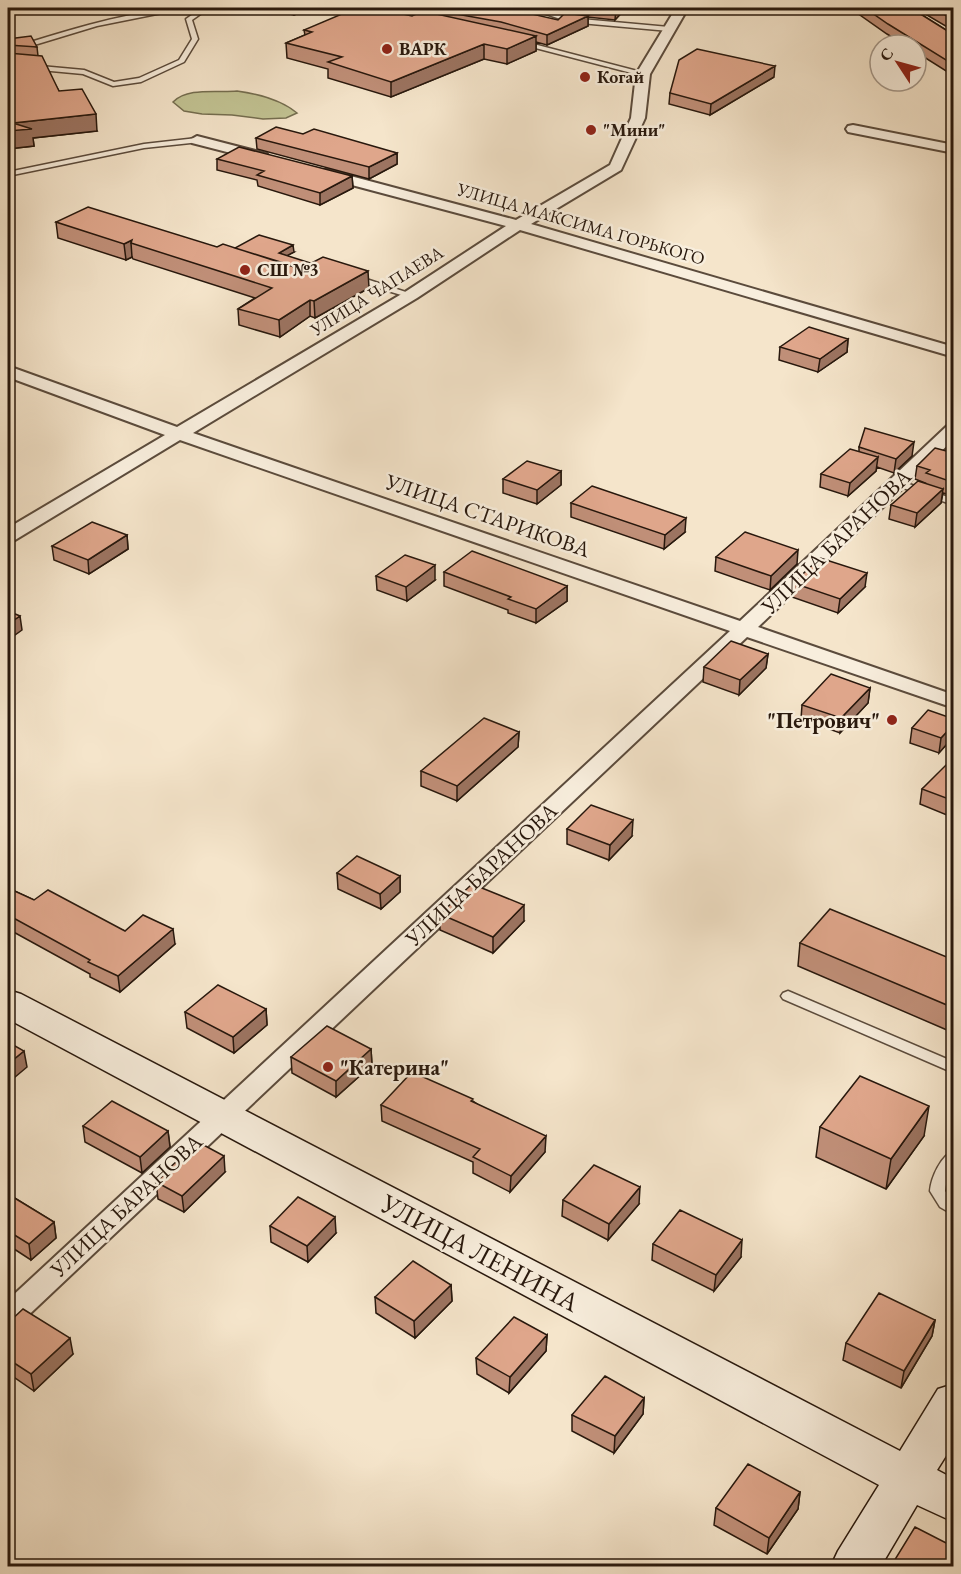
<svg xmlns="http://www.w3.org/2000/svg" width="961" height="1574" font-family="'EB Garamond',serif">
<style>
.green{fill:#c2c393;stroke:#756e50;stroke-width:1.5}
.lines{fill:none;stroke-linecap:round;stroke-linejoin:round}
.lane-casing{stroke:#5b4b3c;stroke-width:3}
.street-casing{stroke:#5b4b3c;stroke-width:4}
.secondary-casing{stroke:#28180d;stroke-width:3}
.lane{fill:#f8eedd;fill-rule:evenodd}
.street{fill:#f8eedd;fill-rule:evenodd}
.secondary{fill:#f8eedd;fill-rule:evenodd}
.wall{fill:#c08f78;stroke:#28180d;stroke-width:1.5}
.shaded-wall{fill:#9c7461;stroke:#28180d;stroke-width:1.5}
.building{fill:#dfa68b;stroke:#28180d;stroke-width:1.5}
.poi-dot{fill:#8f2418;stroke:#f8eedd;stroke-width:2}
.labels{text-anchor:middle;stroke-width:5;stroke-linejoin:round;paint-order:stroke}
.far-poi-label{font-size:18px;font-weight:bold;fill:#28180d;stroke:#f8eedd;text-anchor:start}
.far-street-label{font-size:18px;fill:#28180d;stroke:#f8eedd}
.street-label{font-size:22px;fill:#28180d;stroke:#f8eedd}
.poi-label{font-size:22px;font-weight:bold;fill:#28180d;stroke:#f8eedd;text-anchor:end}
.near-street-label{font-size:27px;fill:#28180d;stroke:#f8eedd}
</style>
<rect width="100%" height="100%" fill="#f5e5cb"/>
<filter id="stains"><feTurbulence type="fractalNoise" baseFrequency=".00333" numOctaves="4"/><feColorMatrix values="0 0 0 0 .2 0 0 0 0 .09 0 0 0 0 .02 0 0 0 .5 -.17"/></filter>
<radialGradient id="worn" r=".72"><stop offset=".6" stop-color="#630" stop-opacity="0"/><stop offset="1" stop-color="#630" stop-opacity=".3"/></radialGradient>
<!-- green -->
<path class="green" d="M237,91C258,94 280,99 297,113L286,118L263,119L232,115L202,114L184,111L173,102C188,87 216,93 237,91Z"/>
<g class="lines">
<!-- lane casing -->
<g class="lane-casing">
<path id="lane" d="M173,8H187L97,26L8,53V49C62,32 116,15 173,8Z
M202,8H209L192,20L198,39L184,62L141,82L113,86L83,74L8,67V63L84,70L114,82L139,78L179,60L192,39L186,19Z
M345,8H356L373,12L370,14Z
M542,9L570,18L669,27L672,29L669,31L569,22L540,12L539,11Z
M522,41L645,73L646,74L643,76L520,44L519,43Z
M197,138H200V142L144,148L8,176V172L144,144Z
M351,276H357L415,295L408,297L351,280Z
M897,480L954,499V505L894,485V481Z
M788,991L954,1062V1073L783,999L781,996L783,993Z
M954,1151V1168L947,1178L945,1191L954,1202V1215L940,1207L930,1191C931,1178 941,1155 954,1151Z"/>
</g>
<!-- street casing -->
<g class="street-casing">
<path id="street" d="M676,8H688L650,74L645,118L621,170L531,224L954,347V357L520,230L417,298L193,433L740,621L948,425L954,424V439L758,627L954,695V708L747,637L18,1325L8,1328V1300L730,631L180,440L15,540L8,542V528L165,435L8,377V366L177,427L405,292L506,226L318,176L316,173L318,170H328L516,220L610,165L631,118L636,74Z
M853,125L954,145V153L848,132L846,129L848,126Z
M197,136L267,154L269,157L262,161L192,143L190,140Z"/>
</g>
<!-- secondary casing -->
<g class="secondary-casing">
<path id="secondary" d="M8,990L21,994L900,1451L938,1389L954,1384V1443L937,1470L954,1479V1522L917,1505L881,1566H831L838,1551L879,1485L8,1019Z"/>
</g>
<!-- lane -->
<use href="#lane" class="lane"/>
<!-- street -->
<use href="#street" class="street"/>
<!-- secondary -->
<use href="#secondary" class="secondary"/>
</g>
<!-- wall -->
<path class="wall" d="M265,8H312L294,15Z
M572,8H626L615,20L588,17V26L547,45L536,42V51L507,64L484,59L391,97L328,78V69L287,58L286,43L305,35L304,30L434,14V10L558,20L572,13Z
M850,8H911L954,35V76L916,52V45H905L887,34Z
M915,8H954V31Z
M8,39L37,47L38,56L59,91L97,131L33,138L34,146L8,149Z
M774,77L710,115L669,104L670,93Z
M303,134L397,153V164L369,179L257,149L256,138Z
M217,159L352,176L353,188L320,205L258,186L257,180L217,170Z
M56,222L217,247L294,252L286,256L310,264L369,288L315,318L310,316L280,337L239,325L238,309L255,298L133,259L132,257L126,260L58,238Z
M848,339L847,352L818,372L779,360L780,347Z
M859,447L912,456L894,473L877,467L876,471L848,496L820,487L821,474L859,452Z
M954,450V492L950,495L943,493L941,503L915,527L889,519L891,505L925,483L915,479L917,466L950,452Z
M561,471V485L537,504L503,493V479Z
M571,503L685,532L664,549L571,517Z
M127,535L128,549L89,574L54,560L52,546Z
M716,557L797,564L770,590L715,571Z
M444,572L567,586V601L536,623L508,613V610L444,586Z
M376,576L435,580L407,601L377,590Z
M793,583L865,587L838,613L792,597Z
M768,654L766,668L739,695L703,682L704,667Z
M870,688L868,703L840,733L801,719L802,705Z
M954,719V736L939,753L910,743L912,728Z
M519,732L518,747L457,801L421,786V771Z
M954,768V818L920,804L922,789Z
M567,829L632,836L609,860L567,844Z
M337,873L400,876V892L381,909L338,889Z
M8,888L34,900L125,931L175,944L120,992L90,977V974L8,929Z
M440,914L524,921L493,953L440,930Z
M800,943L954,960V1033L798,966Z
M266,1009L267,1025L234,1053L187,1028L185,1012Z
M371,1049L372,1065L336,1097L292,1073L291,1057Z
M473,1101L545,1152L510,1192L473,1173V1162L382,1121L381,1105Z
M83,1126L168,1131L170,1147L142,1173L85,1142Z
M820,1127L924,1136L886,1189L816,1157Z
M166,1171L225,1172L184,1212L158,1199L156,1182L166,1173Z
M8,1194L54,1222L56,1238L31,1260L8,1245Z
M563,1200L639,1204L608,1240L562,1216Z
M270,1226L336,1233L308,1262L271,1242Z
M653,1244L741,1257L714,1291L652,1260Z
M451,1285L452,1301L415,1338L376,1313L375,1297Z
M935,1320L932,1336L901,1388L843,1360L846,1343Z
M8,1323L73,1354L34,1391L8,1373Z
M547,1335L546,1351L509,1393L477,1374L476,1358Z
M644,1398L643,1414L614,1453L572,1431V1415Z
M800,1492L798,1509L767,1554L714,1525L716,1508Z"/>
<!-- shaded-wall -->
<path class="shaded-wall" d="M293,8H312L294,15Z
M616,8H626L615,20Z
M588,16V26L547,45V35Z
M536,36V51L507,64V49Z
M484,44V59L391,97V82Z
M775,66L774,77L710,115L711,104Z
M96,114L97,131L33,138L34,146L8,149V131L13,123Z
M397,153V164L369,179V167Z
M352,176L353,188L320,205V193Z
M132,240L131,243L132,257L126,260L124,244Z
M293,245L294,252L279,260V253Z
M368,271L369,288L315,318L314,301Z
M310,300V316L280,337L279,320Z
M848,339L847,352L818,372L820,359Z
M914,442L912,456L894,473L896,459Z
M878,457L876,471L848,496L850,483Z
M561,471V485L537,504V490Z
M954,480V492L950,495L952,482Z
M943,489L941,503L915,527L917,513Z
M686,518L685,532L664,549L665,535Z
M127,535L128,549L89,574L88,560Z
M798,550L797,564L770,590L771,576Z
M435,565V580L407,601L406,587Z
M867,573L865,587L838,613L840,599Z
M567,586V601L536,623V609Z
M20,616L22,630L8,640V624Z
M768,654L766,668L739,695L740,680Z
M870,688L868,703L840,733L841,718Z
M954,724V736L939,753L941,738Z
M519,732L518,747L457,801V786Z
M633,820L632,836L609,860L610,845Z
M400,876V892L381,909L380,894Z
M524,905V921L493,953V937Z
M173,929L175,944L120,992L118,976Z
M266,1009L267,1025L234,1053L233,1037Z
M371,1049L372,1065L336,1097V1081Z
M24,1051L27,1067L8,1083V1064Z
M929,1106L924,1136L886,1189L891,1159Z
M168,1131L170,1147L142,1173L140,1157Z
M546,1136L545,1152L510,1192L511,1176Z
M224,1156L225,1172L184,1212L182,1196Z
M640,1187L639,1204L608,1240L609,1224Z
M335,1217L336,1233L308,1262L307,1246Z
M54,1222L56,1238L31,1260L29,1244Z
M742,1240L741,1257L714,1291L716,1275Z
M451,1285L452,1301L415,1338L414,1321Z
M935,1320L932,1336L901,1388L904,1371Z
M547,1335L546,1351L509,1393L510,1377Z
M70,1338L73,1354L34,1391L31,1374Z
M644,1398L643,1414L614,1453L615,1436Z
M800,1492L798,1509L767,1554L769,1538Z"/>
<!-- building -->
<path class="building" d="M356,8H375L412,16L423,11L536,36L507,49L484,44L391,82L328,62L342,57L286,43L312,32L304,30Z
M439,8H506L558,20L565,13L588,16L547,35L501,22L434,10Z
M865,8H911L954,35V65L888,24Z
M933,8H954V20Z
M31,36L37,47L8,45V39Z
M697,49L775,66L711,104L670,93L679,60Z
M8,53L42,56L59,91L82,89L96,114L13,123L32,129L8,131Z
M276,127L303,134L314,129L397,153L369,167L256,138Z
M239,147L352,176L320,193L257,175L264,171L217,159Z
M88,207L217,247L223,244L300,269L323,257L368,271L314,301L310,300L279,320L238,309L272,288L131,243L132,240L124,244L56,222Z
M259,235L293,245L279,253L310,263L300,268L235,248Z
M809,327L848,339L820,359L780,347Z
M865,428L914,442L896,459L859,447Z
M935,448L950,452L954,450V480L952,482L926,473L930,470L917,466Z
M850,449L878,457L850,483L821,474Z
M527,461L561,471L537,490L503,479Z
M918,481L943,489L917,513L891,505Z
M592,486L686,518L665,535L571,503Z
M92,522L127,535L88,560L52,546Z
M745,532L798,550L771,576L716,557Z
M472,551L567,586L536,609L508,599L511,597L444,572Z
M405,555L435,565L406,587L376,576Z
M820,558L867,573L840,599L793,583Z
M8,611L20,616L8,624Z
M731,641L768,654L740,680L704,667Z
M831,674L870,688L841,718L802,705Z
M928,710L954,719V724L941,738L912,728Z
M484,718L519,732L457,786L421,771Z
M946,765L954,768V801L922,789Z
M591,805L633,820L610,845L567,829Z
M357,856L400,876L380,894L337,873Z
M472,884L524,905L493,937L440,914Z
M8,888L34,900L48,890L125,931L143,915L173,929L118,976L88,962L90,960L8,915Z
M830,909L954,960V1008L800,943Z
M218,985L266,1009L233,1037L185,1012Z
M327,1026L371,1049L336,1081L291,1057Z
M8,1042L24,1051L8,1064Z
M412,1072L473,1099L471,1101L546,1136L511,1176L473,1157L480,1149L381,1105Z
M860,1076L929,1106L891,1159L820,1127Z
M112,1101L168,1131L140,1157L83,1126Z
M198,1142L224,1156L182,1196L156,1182L167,1172L166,1171Z
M594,1165L640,1187L609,1224L563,1200Z
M8,1194L54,1222L29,1244L8,1231Z
M298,1197L335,1217L307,1246L270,1226Z
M680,1210L742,1240L716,1275L653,1244Z
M413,1261L451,1285L414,1321L375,1297Z
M879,1293L935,1320L904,1371L846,1343Z
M23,1309L70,1338L31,1374L8,1359V1323Z
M514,1317L547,1335L510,1377L476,1358Z
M605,1376L644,1398L615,1436L572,1415Z
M748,1464L800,1492L769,1538L716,1508Z
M915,1527L954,1547V1566H891Z"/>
<!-- markers -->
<g class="poi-dot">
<circle cx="387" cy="49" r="6"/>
<circle cx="585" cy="77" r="6"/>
<circle cx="591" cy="130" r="6"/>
<circle cx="245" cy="270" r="6"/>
<circle cx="892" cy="720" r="6"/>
<circle cx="328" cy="1067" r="6"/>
</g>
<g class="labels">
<!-- far-poi labels -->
<g class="far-poi-label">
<text x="399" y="55">ВАРК</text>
<text x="597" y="83">Когай</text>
<text x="603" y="136">"Мини"</text>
<text x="257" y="276">СШ №3</text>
</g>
<!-- far-street labels -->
<g class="far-street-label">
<text transform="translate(581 224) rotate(16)" y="6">УЛИЦА МАКСИМА ГОРЬКОГО</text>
<text transform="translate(377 291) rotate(-32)" y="6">УЛИЦА ЧАПАЕВА</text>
</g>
<!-- street labels -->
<g class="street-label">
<text transform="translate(488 515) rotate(19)" y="8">УЛИЦА СТАРИКОВА</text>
<text transform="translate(836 541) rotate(-44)" y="8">УЛИЦА БАРАНОВА</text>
<text transform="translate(481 874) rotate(-43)" y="8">УЛИЦА БАРАНОВА</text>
<text transform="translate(126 1205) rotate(-43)" y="8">УЛИЦА БАРАНОВА</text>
</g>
<!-- poi labels -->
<g class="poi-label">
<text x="880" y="728">"Петрович"</text>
<text x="340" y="1075" text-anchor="start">"Катерина"</text>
</g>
<!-- near-street labels -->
<g class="near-street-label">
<text transform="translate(480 1253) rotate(28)" y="9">УЛИЦА ЛЕНИНА</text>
</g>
</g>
<!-- margin -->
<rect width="961" height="1574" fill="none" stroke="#f5e5cb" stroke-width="30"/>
<rect x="9" y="9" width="943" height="1556" fill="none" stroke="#28180d" stroke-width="3"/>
<rect x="15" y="15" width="931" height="1544" fill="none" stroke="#28180d" stroke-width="1.5"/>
<!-- north arrow -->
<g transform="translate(898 63) rotate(306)"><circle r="28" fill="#f8eedd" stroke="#a5988a" stroke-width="1.5"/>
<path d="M0-4.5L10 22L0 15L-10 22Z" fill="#8f2418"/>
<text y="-9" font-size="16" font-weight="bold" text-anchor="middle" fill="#28180d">С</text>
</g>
<rect width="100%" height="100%" filter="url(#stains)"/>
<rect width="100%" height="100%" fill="url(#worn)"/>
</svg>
